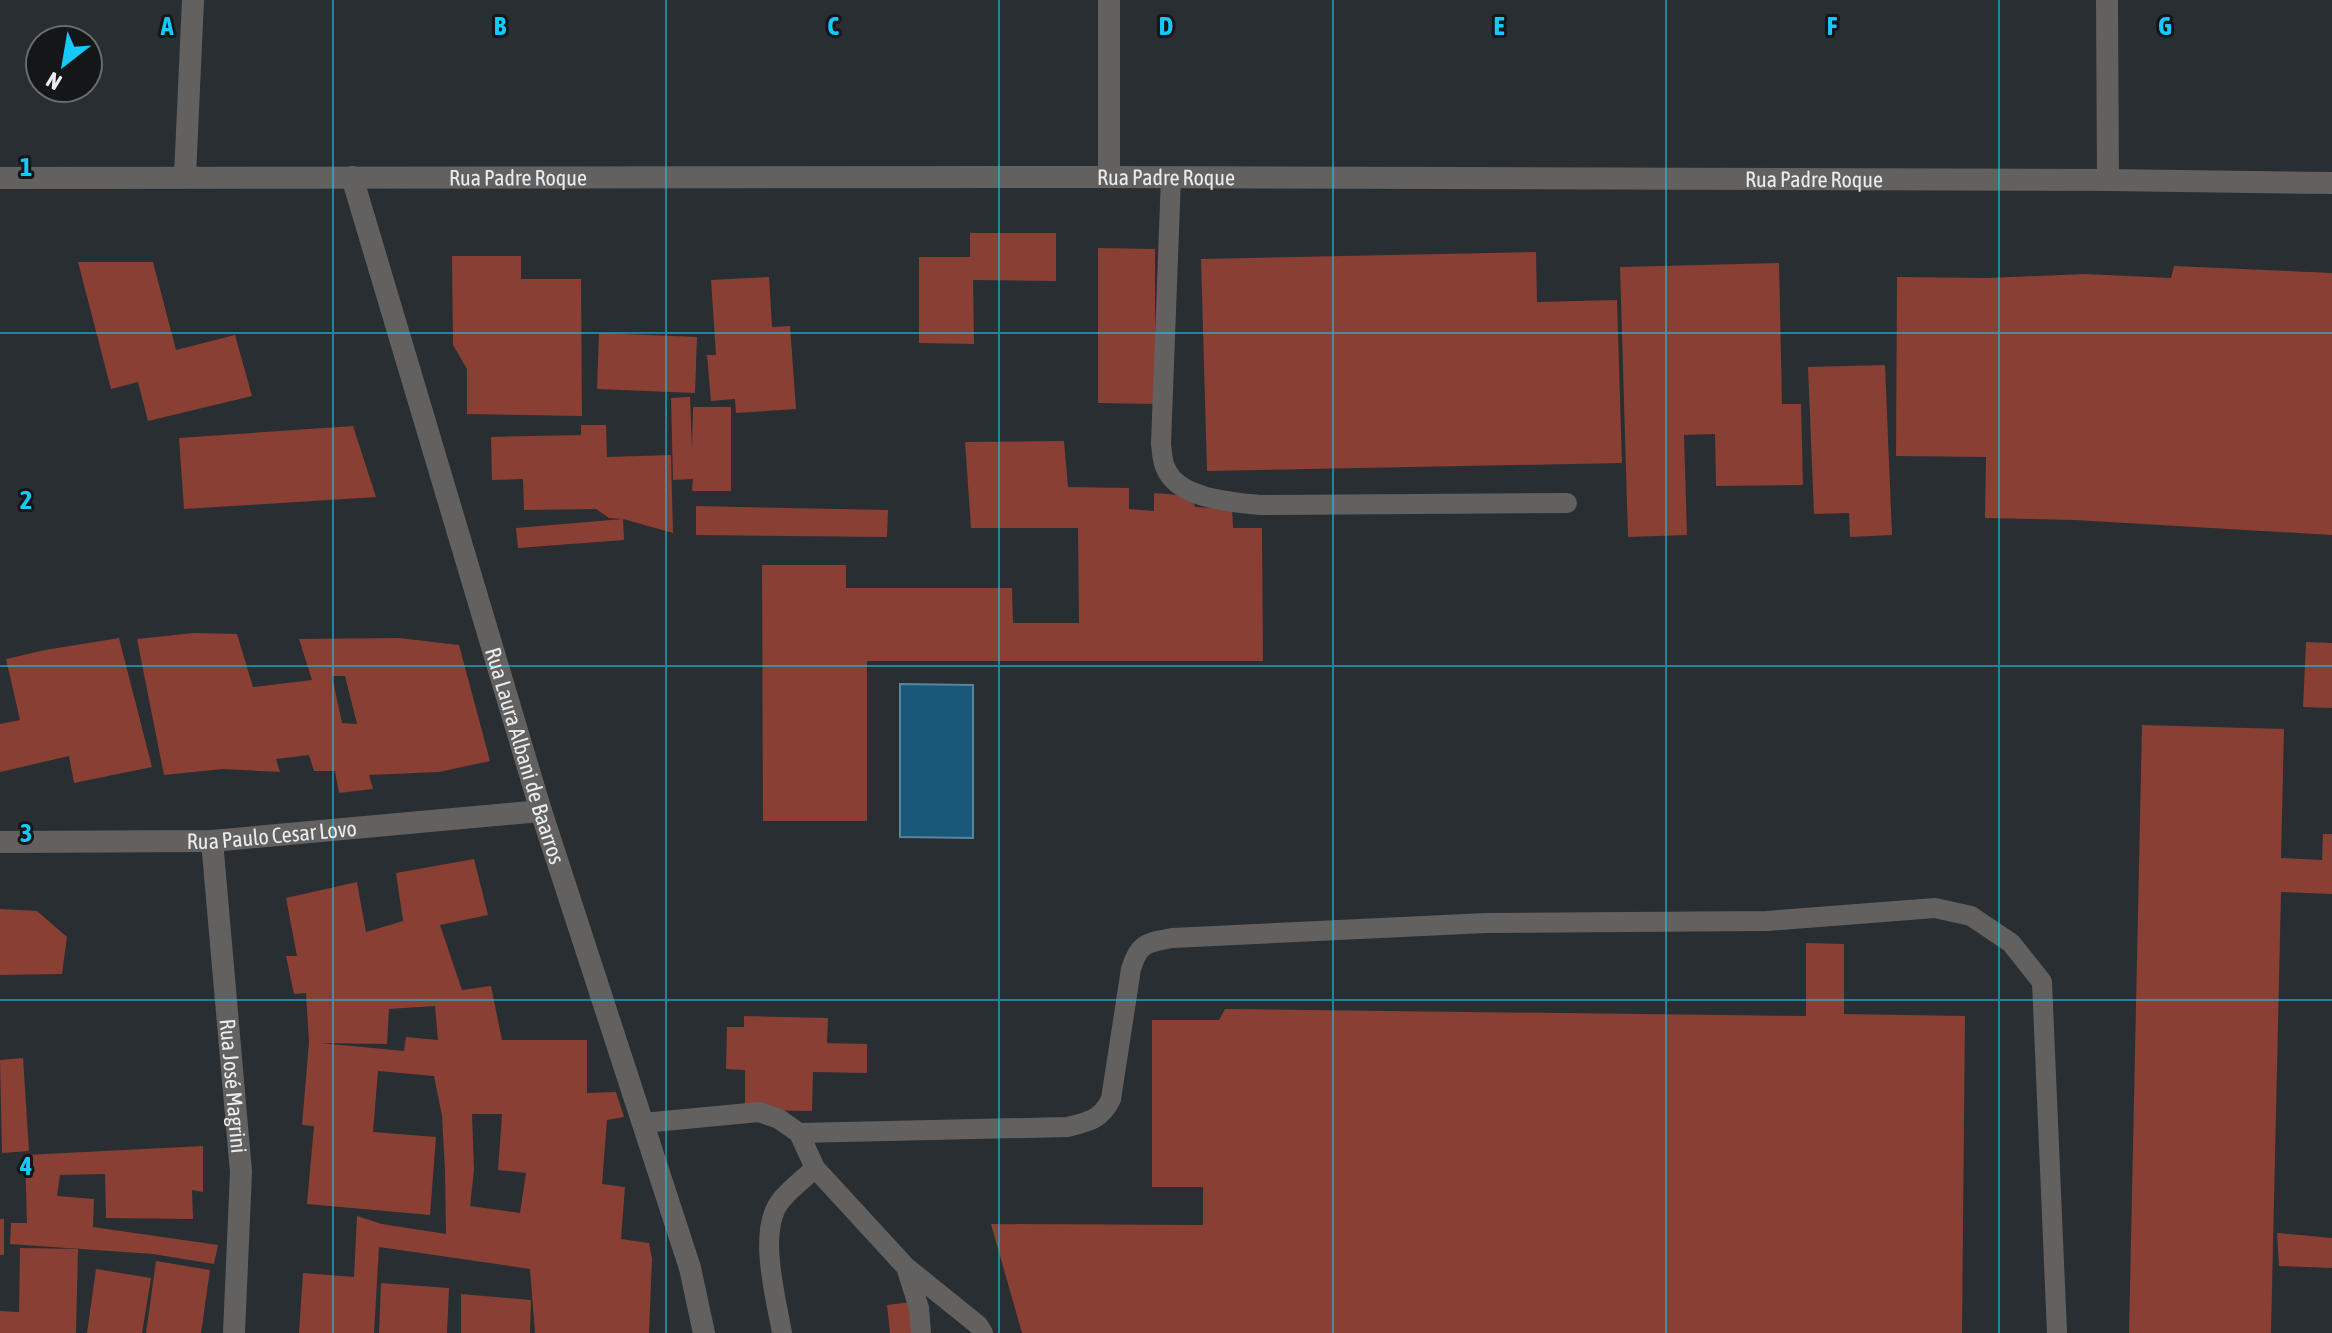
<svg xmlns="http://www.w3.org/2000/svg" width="2332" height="1333" font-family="'Asap Condensed',sans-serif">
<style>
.water{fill:#195879;stroke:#58859d;stroke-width:2}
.building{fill:#893f33;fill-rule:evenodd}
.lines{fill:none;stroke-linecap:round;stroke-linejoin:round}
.service{stroke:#63615f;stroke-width:20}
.minor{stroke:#63615f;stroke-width:22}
.tertiary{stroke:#63615f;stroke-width:22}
.grid{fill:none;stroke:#15cafb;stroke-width:2;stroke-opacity:0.55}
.labels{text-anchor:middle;stroke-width:6;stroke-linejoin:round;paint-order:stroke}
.street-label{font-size:22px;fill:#eaedf0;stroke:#141618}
.grid-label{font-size:26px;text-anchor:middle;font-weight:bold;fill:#15cafb;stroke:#141618;stroke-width:6;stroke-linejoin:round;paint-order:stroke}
</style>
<rect width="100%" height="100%" fill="#292e32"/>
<!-- water -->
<path class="water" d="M900,684L973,685V838L900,837Z"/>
<!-- building -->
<path class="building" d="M970,233H1056V281L973,280L974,344L919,343V257H970Z
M1098,248L1155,249V404L1098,403Z
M1536,252L1537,302L1617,300L1622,463L1207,471L1201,259Z
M452,256H521V279H581L582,416L467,414V369L453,345Z
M78,262H153L176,350L235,335L252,396L148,421L138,382L111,389Z
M1779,263L1782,404H1801L1803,485L1716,486L1715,434L1684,435L1687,535L1628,537L1620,267Z
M2174,266L2332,273V535L2075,520L1985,518L1986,457L1896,456L1897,277L1988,278L2085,274L2171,278Z
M769,277L772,327L790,326L796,409L736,413L735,399L711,401L707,355H716L711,280Z
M599,333L697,337L695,393L597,389Z
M1885,365L1892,535L1850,537L1849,513L1814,514L1808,367Z
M690,397L692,450L693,407H731V491H692L693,479L673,480L671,398Z
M581,425H606L607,457L671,455L673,533L623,519L609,518L596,509L524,510L523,479L492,480L491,437L581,435Z
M353,426L376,497L184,509L179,438Z
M1064,441L1068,487L1129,488V509L1154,511V493L1191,496L1195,507L1232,509L1233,528H1262L1263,661H867V821H763L762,565H846V588H1012L1013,623H1079L1078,528H971L965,442Z
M696,506L888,510L887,537L696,535Z
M623,519L624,540L518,548L516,528Z
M193,633L237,634L253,687L312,680L299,639L399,638L459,645L490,761L439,772L369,775L373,789L339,793L335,771H314L309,755L276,759L280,772L223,769L164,775L137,639ZM332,676H345L357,724L342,723Z
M119,638L152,767L74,783L69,756L0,772V724L20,720L6,659L45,650Z
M2306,642L2332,643V708L2303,707Z
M2142,725L2284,729L2281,858L2322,860L2323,834H2332V894L2281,892L2271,1333H2129Z
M474,859L488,915L440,925L462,990L491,986L502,1040H587V1093L616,1092L624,1117L607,1120L602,1184L625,1187L621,1239L649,1243L652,1259L649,1333H535L530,1269L379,1247L374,1333H299L303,1273L354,1277L357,1216L382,1224L446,1234L445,1171L442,1116L434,1076L378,1071L373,1132L436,1137L430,1215L307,1204L314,1126L302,1125L309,1042L306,993L294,994L286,956H297L286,898L357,882L366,932L403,921L396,873ZM435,1006L438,1040L406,1037L404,1051L320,1043L387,1044L389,1009ZM472,1114H502L498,1170L526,1173L520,1213L470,1206L474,1170Z
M0,909L37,911L67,937L62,974L0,975Z
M1806,943L1844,944V1014L1965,1016L1962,1333H1022L991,1224L1203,1225V1187H1152V1020H1219L1225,1009L1806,1016Z
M744,1016L828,1018L827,1043L867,1044V1073L813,1072L812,1111L745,1110V1070L726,1069L727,1027H744Z
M23,1058L29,1151L2,1153L0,1060Z
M203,1146V1192L192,1190L193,1219L106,1218L105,1174L60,1175L57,1196L94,1199L93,1227L218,1245L214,1264L153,1254L10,1244L11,1223H27L25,1155Z
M0,1219H4V1255H0Z
M2277,1233L2332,1238V1268L2279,1266Z
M20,1248L78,1249L76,1333H0V1311L19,1312Z
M156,1261L210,1270L201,1333H146Z
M96,1269L151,1278L142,1333H87Z
M381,1283L449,1288L447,1333H379Z
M461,1294L531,1300L530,1333H461Z
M912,1302L915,1333H890L887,1305Z"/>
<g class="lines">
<!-- service -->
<path class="service" d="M1171,177L1161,444C1162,451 1162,462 1166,469C1179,499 1232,502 1260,505L1567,503
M643,1123L759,1112L779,1119L799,1133L815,1168L906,1267L919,1308L921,1333
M799,1133L1067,1127C1088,1122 1101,1120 1111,1099L1131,969C1139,943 1146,943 1172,938L1486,923L1767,921L1935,908L1971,916L2011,943L2042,982L2057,1333
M906,1267L978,1325L983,1333
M782,1333C776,1298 758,1234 779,1203C788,1190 804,1179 815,1168"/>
<!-- minor -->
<g class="minor">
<path d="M2107,0L2108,180"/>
<path d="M185,176L193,0"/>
<path id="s1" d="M352,177L541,811L690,1268L704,1333"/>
<path d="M1109,177V0"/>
<path id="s2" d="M212,841L241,1172L234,1333"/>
<path id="s3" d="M0,842L212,841L541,811"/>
</g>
<!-- tertiary -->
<path class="tertiary" id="s4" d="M0,178L1109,177L2108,180L2332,183"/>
</g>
<!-- grid -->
<path class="grid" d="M333,0V1333M666,0V1333M999,0V1333M1333,0V1333M1666,0V1333M1999,0V1333M0,333H2332M0,666H2332M0,1000H2332"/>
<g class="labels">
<!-- street labels -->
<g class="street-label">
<text dy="8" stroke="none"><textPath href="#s4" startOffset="518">Rua Padre Roque</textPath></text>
<text dy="8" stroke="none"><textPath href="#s4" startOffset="1166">Rua Padre Roque</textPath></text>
<text dy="8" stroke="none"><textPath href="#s4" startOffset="1814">Rua Padre Roque</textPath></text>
<text dy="8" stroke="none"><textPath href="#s1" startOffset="604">Rua Laura Albani de Baarros</textPath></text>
<text dy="8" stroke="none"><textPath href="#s3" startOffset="272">Rua Paulo Cesar Lovo</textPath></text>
<text dy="8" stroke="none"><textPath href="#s2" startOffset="246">Rua José Magrini</textPath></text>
</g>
</g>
<g class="grid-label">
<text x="167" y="35">A</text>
<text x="500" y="35">B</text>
<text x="833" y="35">C</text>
<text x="1166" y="35">D</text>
<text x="1499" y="35">E</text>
<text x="1832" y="35">F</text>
<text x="2165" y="35">G</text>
<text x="26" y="176">1</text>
<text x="26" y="509">2</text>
<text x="26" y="842">3</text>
<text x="26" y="1175">4</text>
</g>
<!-- north arrow -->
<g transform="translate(64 64) rotate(211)"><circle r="38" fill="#141618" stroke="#6a6c6e" stroke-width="2"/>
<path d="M0-6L14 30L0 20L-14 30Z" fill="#15cafb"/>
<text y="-12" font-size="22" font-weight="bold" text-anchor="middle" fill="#eaedf0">N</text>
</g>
</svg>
